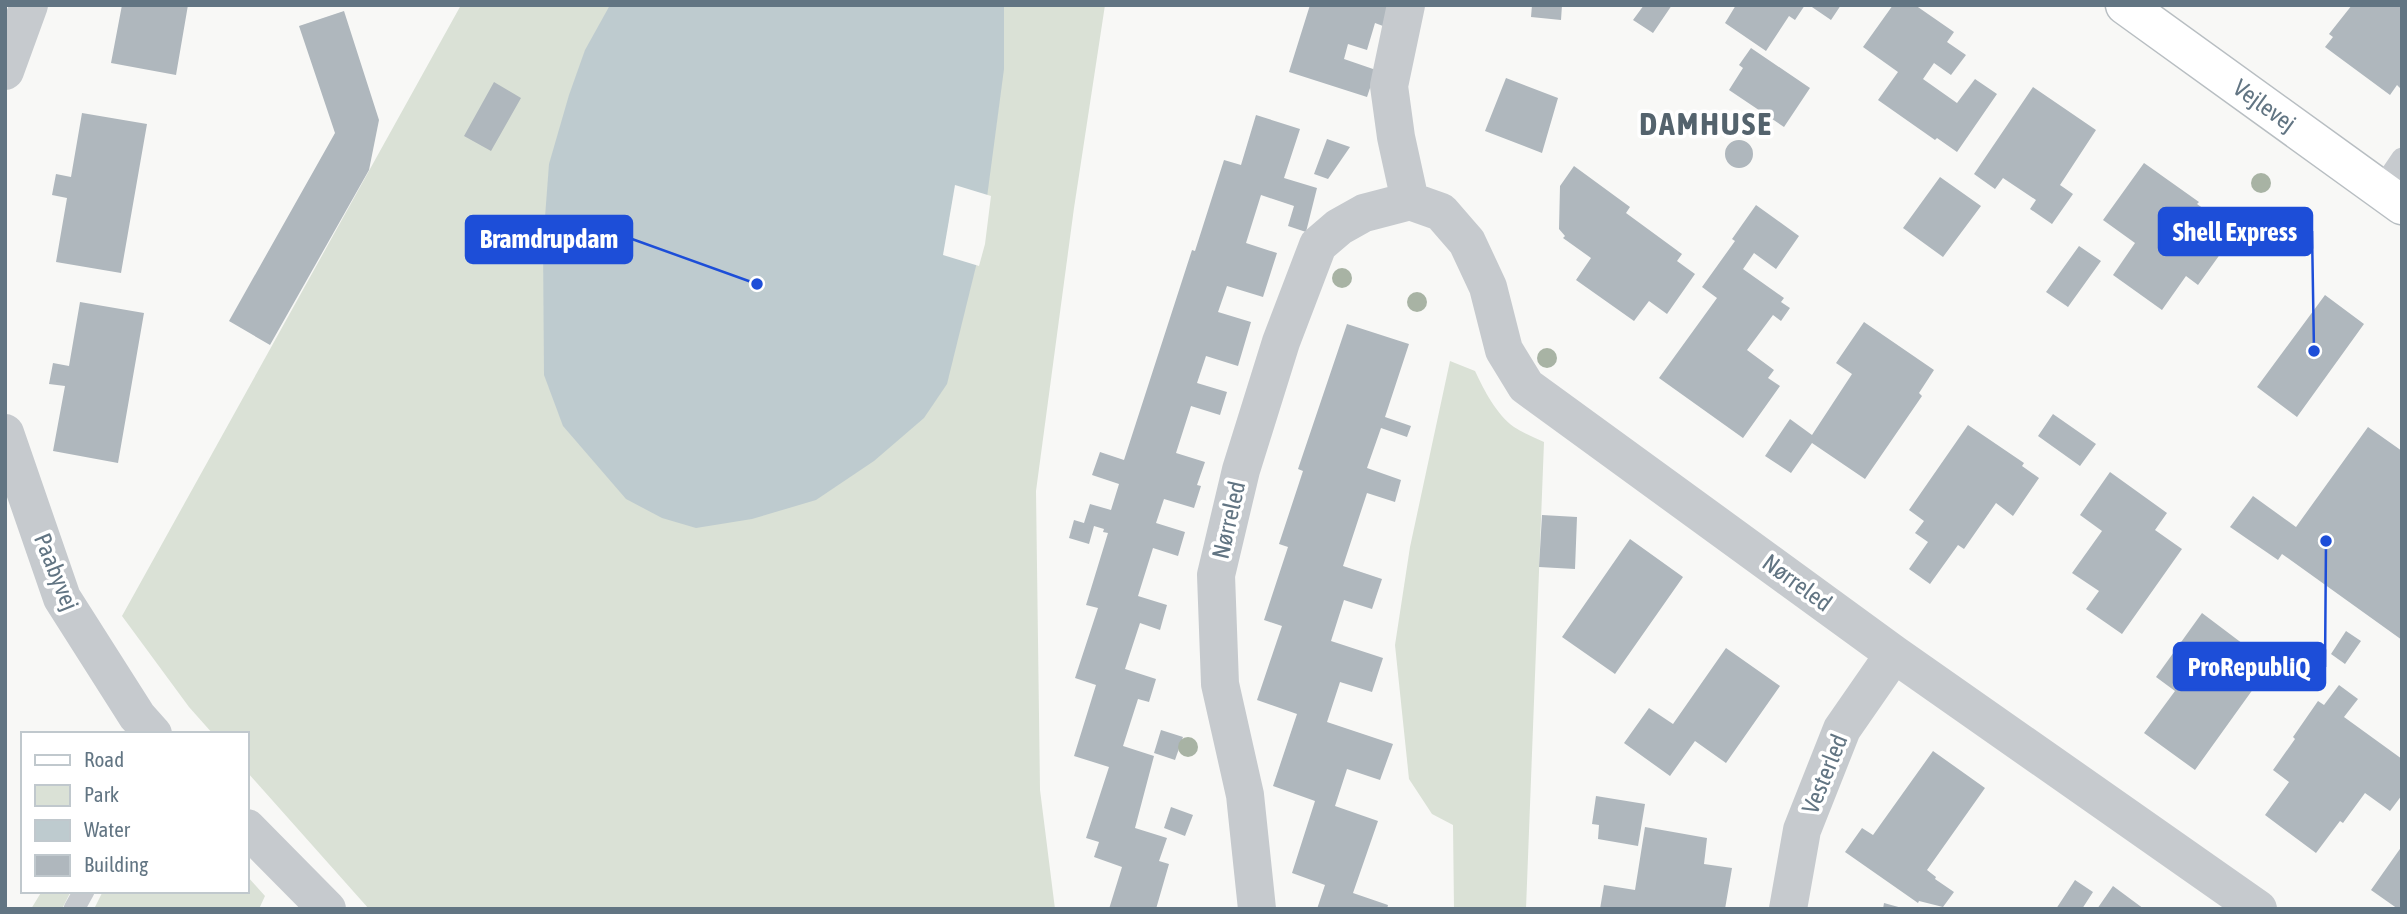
<svg xmlns="http://www.w3.org/2000/svg" width="2407" height="914" font-family="'Asap Condensed',sans-serif">
<style>
.green{fill:#dae1d6}
.water{fill:#becbcf}
.pier{fill:#f8f8f6}
.building{fill:#afb7bd}
.lines{fill:none;stroke-linecap:round;stroke-linejoin:round}
.secondary-casing{stroke:#b8bec2;stroke-width:41}
.lane{stroke:#c6cace;stroke-width:21}
.street{stroke:#c6cace;stroke-width:38}
.secondary{stroke:#fff;stroke-width:38}
.tree{fill:#a8b3a4}
.labels{text-anchor:middle;stroke-width:7;stroke-linejoin:round;paint-order:stroke}
.street-label{font-size:24px;fill:#627583;stroke:#fff}
.district-label{font-size:32px;font-weight:bold;letter-spacing:2px;fill:#54636d;stroke:#fff}
.leader{fill:none;stroke:#1d4ed8;stroke-width:2.5}
.callout-dot{fill:#1d4ed8;stroke:#fff;stroke-width:2.5}
.callout{fill:#1d4ed8;stroke:#1d4ed8;stroke-width:2.5}
.callout-label{font-size:26px;text-anchor:middle;font-weight:bold;fill:#fff}
</style>
<rect width="100%" height="100%" fill="#f8f8f6"/>
<!-- green -->
<path class="green" d="M461,5H1105L1074,208L1036,491L1040,790L1055,909H369L247,772V734H213L189,707L122,616Z
M1450,361L1475,371C1484,390 1496,414 1514,427C1523,433 1534,437 1544,442L1526,909H1454L1453,825L1432,814L1409,779L1395,645L1410,547Z
M247,876L265,896L259,909H94L103,891H247Z
M42,891H71L62,909H31Z"/>
<!-- water -->
<path class="water" d="M610,5H1004V69L980,250L947,384L924,418L874,461L816,500L752,519L696,528L662,518L626,499L563,426L544,375L543,244L549,164L569,95L585,50Z"/>
<!-- pier -->
<path class="pier" d="M955,185L991,196L985,244L979,266L943,255Z"/>
<!-- building -->
<path class="building" d="M122,5H188L176,75L111,63Z
M1310,5H1389L1383,26L1375,23L1367,50L1348,44L1344,59L1376,70L1367,97L1289,72Z
M1532,5H1562L1561,20L1531,17Z
M1644,5H1672L1653,33L1633,20Z
M1736,5H1805L1795,20L1789,16L1766,51L1725,23Z
M1809,5H1841L1831,20Z
M1893,5H1915L1954,32L1947,42L1966,55L1951,75L1934,63L1923,79L1957,103L1975,79L1997,94L1957,152L1937,138L1935,140L1878,100L1898,72L1863,47Z
M2352,5H2402V86L2400,88L2397,85L2390,95L2325,47L2333,37L2329,34Z
M344,11L379,120L369,170L270,345L229,321L335,133L299,26Z
M1751,48L1810,88L1784,127L1729,90L1743,68L1739,65Z
M1506,78L1558,98L1542,153L1485,131Z
M494,82L521,98L491,151L464,136Z
M2033,87L2096,130L2060,185L2073,194L2052,224L2030,209L2036,200L2003,178L1995,189L1974,174Z
M82,113L147,124L121,273L56,262L67,198L52,195L56,174L71,177Z
M1256,115L1300,129L1284,178L1317,188L1306,232L1288,226L1294,206L1261,195L1246,243L1277,253L1263,297L1227,286L1218,312L1251,322L1238,366L1206,356L1197,383L1227,392L1220,415L1191,406L1176,453L1205,462L1197,485L1201,486L1194,508L1164,499L1156,523L1185,532L1178,556L1153,548L1138,596L1167,605L1160,630L1140,623L1125,669L1156,679L1149,702L1138,699L1123,746L1154,756L1135,828L1167,838L1159,861L1169,864L1156,909H1109L1122,867L1094,857L1099,842L1086,838L1109,767L1074,756L1096,685L1075,678L1098,608L1086,605L1108,533L1103,532L1104,529L1094,526L1089,544L1069,538L1074,520L1084,523L1090,504L1111,510L1119,484L1092,475L1100,452L1124,460L1192,250L1195,251L1224,160L1241,165Z
M1327,139L1350,147L1328,179L1314,174Z
M1725 154a14 14 0 1 1 28 0a14 14 0 1 1-28 0Z
M2144,163L2199,202L2197,204L2236,232L2198,285L2186,276L2162,310L2113,275L2135,243L2103,220Z
M1574,166L1630,207L1626,213L1682,254L1677,261L1695,274L1667,314L1649,301L1634,321L1576,280L1591,258L1563,238L1565,236L1559,229L1560,186Z
M1940,177L1981,206L1943,257L1903,228Z
M1756,205L1799,236L1776,269L1754,253L1743,269L1784,298L1781,302L1790,308L1781,321L1773,315L1747,350L1774,370L1768,378L1780,386L1743,438L1659,378L1717,298L1702,287L1735,241L1732,239Z
M2079,246L2101,261L2068,307L2046,292Z
M2325,295L2364,324L2297,417L2257,387Z
M80,302L144,313L118,463L53,451L65,386L49,384L53,363L69,366Z
M1864,322L1934,370L1919,393L1922,396L1865,479L1812,443L1791,473L1765,456L1790,419L1812,435L1852,374L1836,363Z
M1347,324L1409,344L1385,417L1411,426L1407,437L1381,428L1367,468L1401,480L1395,502L1367,493L1343,566L1382,579L1372,609L1344,600L1331,641L1383,658L1372,692L1340,682L1327,722L1393,744L1380,780L1347,769L1335,806L1378,821L1353,893L1388,905L1387,909H1317L1325,885L1292,873L1315,801L1273,786L1297,714L1257,700L1282,626L1264,620L1288,547L1279,544L1303,471L1298,469Z
M2053,414L2096,444L2080,466L2038,436Z
M1968,425L2024,463L2022,466L2039,478L2013,516L1996,503L1964,549L1958,545L1930,584L1909,569L1928,542L1915,533L1924,521L1909,510Z
M2368,427L2402,451V640L2282,554L2278,560L2230,527L2253,496L2296,527Z
M2110,472L2167,513L2155,530L2182,549L2122,634L2086,609L2099,591L2072,573L2102,531L2080,515Z
M1542,515L1577,517L1575,569L1539,567Z
M1630,539L1683,577L1615,674L1562,637Z
M2202,613L2251,650L2236,670L2256,685L2195,770L2144,733L2175,691L2156,677Z
M2346,631L2361,641L2345,664L2331,654Z
M1726,648L1780,686L1726,763L1695,741L1670,776L1624,743L1649,708L1673,724Z
M2339,685L2358,699L2344,717L2402,759V795L2390,811L2365,793L2343,823L2340,821L2316,853L2265,815L2289,782L2273,770L2295,739L2293,737L2318,701L2324,705Z
M1161,730L1183,737L1175,760L1154,753Z
M1933,751L1985,788L1927,870L1936,877L1935,879L1954,892L1943,907L1919,901L1918,903L1845,852L1862,828L1873,835Z
M1596,796L1645,804L1638,846L1598,839L1599,825L1592,824Z
M1171,807L1193,815L1185,836L1164,828Z
M1645,827L1707,838L1704,864L1732,868L1725,909H1600L1604,885L1635,890Z
M2402,846V909H2398L2371,890Z
M2075,880L2093,892L2082,909H2056Z
M2113,886L2144,909H2097Z
M1884,903L1902,908L1901,909H1883Z"/>
<g class="lines">
<!-- secondary casing -->
<g class="secondary-casing">
<g id="secondary">
<path id="s1" d="M2125,5L2402,205"/>
</g>
</g>
<!-- lane -->
<path class="lane" d="M2381,189L2402,158
M74,909L84,891"/>
<!-- street -->
<path class="street" d="M1406,5L1389,86L1396,137L1410,201
M5,71L29,5
M5,433L62,598L137,716L153,734
M247,828L327,909
M1257,909L1245,795L1220,684L1216,575L1241,470L1281,342L1318,245L1339,227L1364,213L1410,201L1441,212L1467,242L1488,287L1504,350L1526,386L1894,654L2258,909
M1788,909L1802,830L1842,729L1894,654"/>
<!-- secondary -->
<use href="#secondary" class="secondary"/>
</g>
<!-- trees -->
<g class="tree">
<circle cx="2261" cy="183" r="10"/>
<circle cx="1342" cy="278" r="10"/>
<circle cx="1417" cy="302" r="10"/>
<circle cx="1547" cy="358" r="10"/>
<circle cx="1188" cy="747" r="10"/>
</g>
<g class="labels">
<!-- street labels -->
<g class="street-label">
<text dy="8" stroke="none"><textPath href="#s1" startOffset="172">Vejlevej</textPath></text>
<text transform="translate(1229 520) rotate(-77)" y="8">Nørreled</text>
<text transform="translate(56 572) rotate(68)" y="8">Paabyvej</text>
<text transform="translate(1797 583) rotate(36)" y="8">Nørreled</text>
<text transform="translate(1825 774) rotate(-68)" y="8">Vesterled</text>
</g>
<!-- district labels -->
<g class="district-label">
<text x="1706" y="135">DAMHUSE</text>
</g>
</g>
<!-- callouts -->
<path class="leader" d="M2314 351L2312 231M757 284L632 239M2326 541L2325 667"/>
<g class="callout-dot">
<circle cx="2314" cy="351" r="7"/>
<circle cx="757" cy="284" r="7"/>
<circle cx="2326" cy="541" r="7"/>
</g>
<g class="callout">
<rect x="2159" y="208" width="153" height="47" rx="7"/>
<rect x="466" y="216" width="166" height="47" rx="7"/>
<rect x="2174" y="643" width="151" height="47" rx="7"/>
</g>
<g class="callout-label">
<text x="2235" y="241">Shell Express</text>
<text x="549" y="248">Bramdrupdam</text>
<text x="2249" y="676">ProRepubliQ</text>
</g>
<!-- border -->
<rect width="2407" height="914" fill="none" stroke="#627583" stroke-width="14"/>
<!-- legend -->
<rect x="21" y="732" width="228" height="161" fill="#ffffff" stroke="#c0c8cd" stroke-width="2"/>
<rect x="35" y="755" width="35" height="10" fill="#ffffff" stroke="#c0c8cd" stroke-width="2"/>
<text x="84" y="767" font-size="21" fill="#627583">Road</text>
<rect x="35" y="785" width="35" height="21" fill="#dae1d6" stroke="#c0c8cd" stroke-width="2"/>
<text x="84" y="802" font-size="21" fill="#627583">Park</text>
<rect x="35" y="820" width="35" height="21" fill="#becbcf" stroke="#c0c8cd" stroke-width="2"/>
<text x="84" y="837" font-size="21" fill="#627583">Water</text>
<rect x="35" y="855" width="35" height="21" fill="#afb7bd" stroke="#c0c8cd" stroke-width="2"/>
<text x="84" y="872" font-size="21" fill="#627583">Building</text>
</svg>
